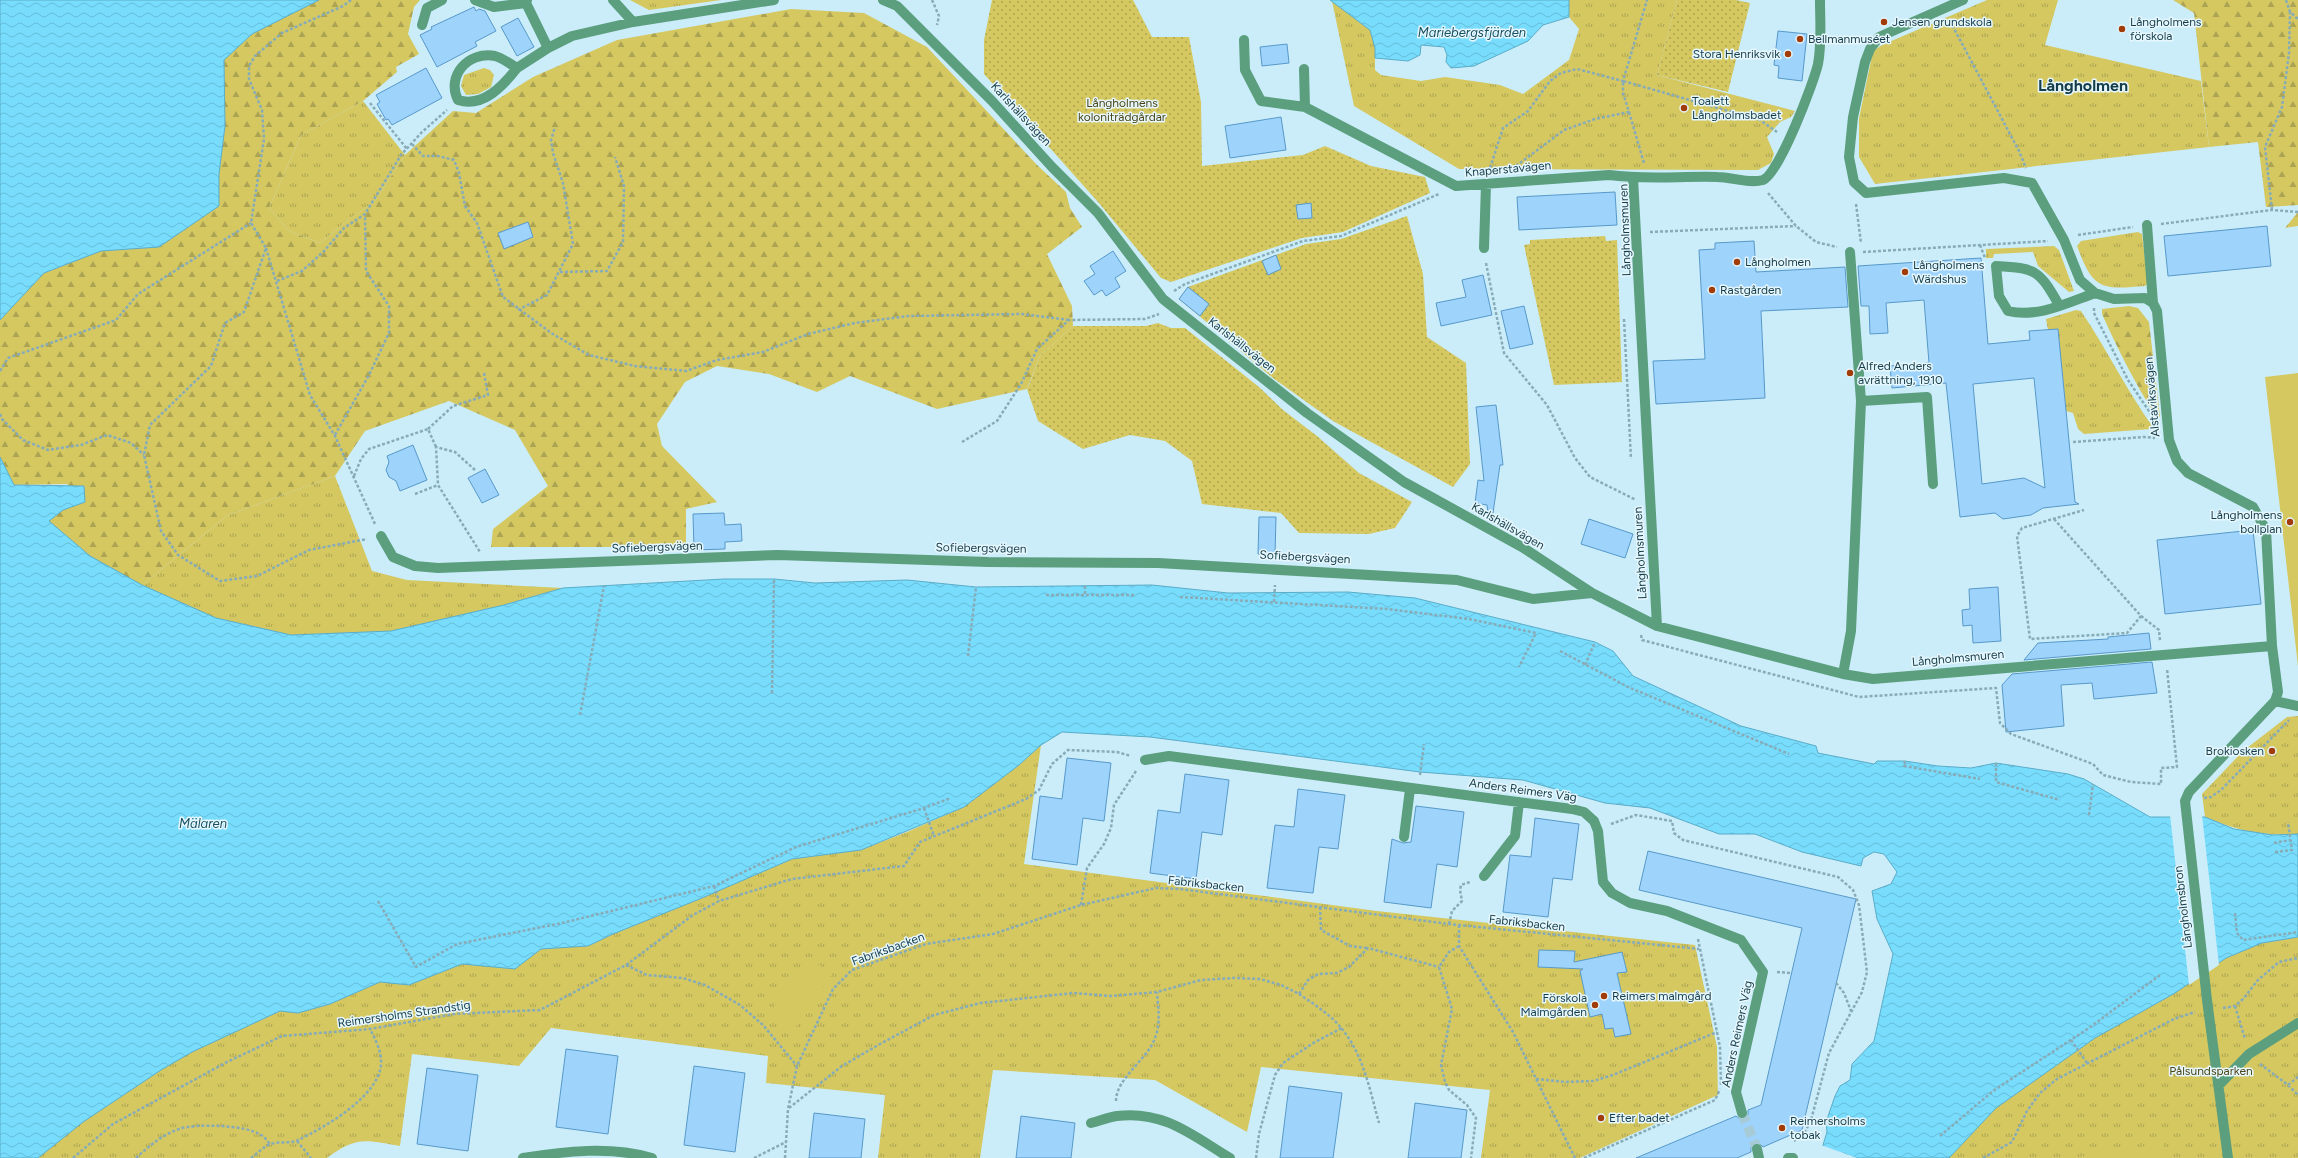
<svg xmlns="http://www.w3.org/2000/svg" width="2298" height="1158" font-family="Figtree,sans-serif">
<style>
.grass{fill:url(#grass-tufts)}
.forest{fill:url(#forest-firs)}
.garden{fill:url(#garden-dots)}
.pitch{fill:#d5c861}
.water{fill:url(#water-waves);stroke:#5aacc7}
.pier{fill:#cbedfa}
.building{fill:#9ed3fc;stroke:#5799c9;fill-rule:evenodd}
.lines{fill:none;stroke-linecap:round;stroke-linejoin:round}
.minor-tunnel{stroke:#a7cad7;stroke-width:10;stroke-dasharray:10 5;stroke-linecap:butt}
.path{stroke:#87acb8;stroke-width:2.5;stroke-dasharray:3 2;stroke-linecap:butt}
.minor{stroke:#5b9f7e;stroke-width:10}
.poi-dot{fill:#a13c09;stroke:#e7f7fe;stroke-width:1.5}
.labels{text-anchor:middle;stroke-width:3;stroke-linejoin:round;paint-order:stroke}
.poi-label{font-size:12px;fill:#153d49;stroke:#e7f7fe;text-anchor:start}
.park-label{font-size:12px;fill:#4c4619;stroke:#e7f7fe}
.street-label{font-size:12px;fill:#153d49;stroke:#e7f7fe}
.water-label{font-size:13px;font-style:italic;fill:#175061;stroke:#e7f7fe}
.district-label{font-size:16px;font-weight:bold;fill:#153d49;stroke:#e7f7fe}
</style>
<defs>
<pattern id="grass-tufts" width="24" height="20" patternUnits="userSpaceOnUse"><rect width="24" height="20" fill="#d5c861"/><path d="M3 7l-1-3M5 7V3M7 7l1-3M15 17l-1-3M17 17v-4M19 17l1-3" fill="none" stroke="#aca452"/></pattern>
<pattern id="forest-firs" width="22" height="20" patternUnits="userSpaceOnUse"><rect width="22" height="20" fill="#d5c861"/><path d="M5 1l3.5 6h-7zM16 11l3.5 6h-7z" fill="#aca452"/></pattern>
<pattern id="garden-dots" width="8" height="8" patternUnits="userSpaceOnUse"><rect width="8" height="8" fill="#d5c861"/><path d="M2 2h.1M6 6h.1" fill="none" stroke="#aca452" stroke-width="1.8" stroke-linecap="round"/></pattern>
<pattern id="water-waves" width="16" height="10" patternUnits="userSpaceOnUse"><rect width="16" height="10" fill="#78dcfd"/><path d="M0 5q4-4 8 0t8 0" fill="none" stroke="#67beda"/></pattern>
</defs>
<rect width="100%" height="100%" fill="#cbedfa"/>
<!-- grass -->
<path class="grass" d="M630,0H721L649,10Z
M1569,0H1677L1657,75L1795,111L1791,117L1780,122L1767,137L1774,154L1771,163L1758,170L1459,169L1354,106L1332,1L1370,30L1375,48V70L1381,75L1421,81L1445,77L1500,85L1523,94L1569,60L1579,29L1569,17Z
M1987,0H2058L2045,45L2201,81L2209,147L1875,184L1859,157V118L1873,51L1882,45Z
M484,68L490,70L494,75L491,87L478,94L466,95L461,86L464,75Z
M363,101L405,155L374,202L348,220L320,243L289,231L269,208L301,135Z
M2298,212V226L2285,228Z
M2138,232L2142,234L2148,283L2145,286C2100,290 2093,289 2077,246L2081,241Z
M2054,246L2059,250L2074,291L2069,292L2038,266L2033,252L1994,254L1993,258H1986V249Z
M2076,310L2081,311C2107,349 2126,390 2153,427L2151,429L2084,434L2078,429L2073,413L2066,411L2058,330H2048L2046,319Z
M335,476L372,571L407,580L563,588L504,605L391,631L291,635L216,618L142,585L228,515Z
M2298,716V834C2261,836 2238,831 2205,817L2202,794L2243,751L2287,717Z
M1041,745L1024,864L1377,911L1695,945L1717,1047L1718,1095L1580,1158H1481L1490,1090L1261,1067L1247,1132L1155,1080L993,1070L980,1158H878L885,1095L766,1083L768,1056L551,1028L519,1066L412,1054L400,1146C365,1140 357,1136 327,1158H38L83,1122L161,1070L192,1052L280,1011L298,1013L330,1004L380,982L409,985L462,964L515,969L541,949L588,946L613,934L702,898L792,859L861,850L907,832L964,807L1019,765Z
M2298,937V1158H1949L1996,1108L2095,1038L2175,993L2226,958L2262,943Z"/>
<!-- forest -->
<path class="forest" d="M319,0H420L414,7L408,34L419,54L396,67L397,72L363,101L301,135L269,208L289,231L320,243L348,220L374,202L405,155L453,111L476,113L533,77L617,40L791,9L864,13L927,47L1037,165L1066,192L1070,208L1082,227L1047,254L1072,306L1073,326L1040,356L1027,389L937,409L850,376L817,392L769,374L717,366L685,382L657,424L662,446L717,502L686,509V547H491L493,529L548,486L515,430L449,401L365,431L335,476L228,515L142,585L90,556L49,521L63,510L85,502L67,484L14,485L0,457V320L44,273L101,251L159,247L219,206V174L225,126L224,60L252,34Z
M2173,0H2298V205L2266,207L2258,142L2209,147L2194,13Z
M2129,306L2138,308L2149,322L2160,417L2157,418C2136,385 2118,350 2102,314V309Z"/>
<!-- garden -->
<path class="garden" d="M992,0H1133L1152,37H1189L1201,102L1202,166L1303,155L1325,146L1371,166L1425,177L1430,193L1343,232L1302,238L1171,282L1161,278L1098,202L984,74V40Z
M1677,0H1736L1750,3L1728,92L1657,75Z
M1407,216L1423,274L1427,337L1466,363L1470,464L1453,487L1333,421L1273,378L1179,299L1188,287L1306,244L1341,239Z
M1605,236L1606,241L1617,240L1622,382L1554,385L1524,245L1530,244V240Z
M1158,323L1171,328H1185L1259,387L1283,410L1317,436L1359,473L1412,502L1395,528L1369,534L1299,533L1281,513L1202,504L1192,461L1165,441L1130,435L1083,449L1038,421L1027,389L1029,385L1040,356L1073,326H1146Z"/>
<!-- pitch -->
<path class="pitch" d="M2298,373V666L2265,377Z
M807,957L832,974L792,1033L767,1017Z
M2163,1143L2166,1158H2074Z"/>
<!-- water -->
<path class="water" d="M0,0H319L252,34L224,60L225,126L219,174V206L159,247L101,251L44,273L0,320Z
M1330,0H1569V17L1543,25L1528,41L1474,66L1451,68L1446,62L1447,55L1444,47L1421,45L1420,55L1408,61L1375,58V48L1370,30Z
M0,457L14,485L84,486L85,502L63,510L49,521L90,556L142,585L216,618L291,635L391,631L504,605L563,588L724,579H774L815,583L907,580L976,587L1152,585L1228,593L1348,592L1415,598L1595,642L1613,651L1633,676L1741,726L1816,746L1818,753L1874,764L1877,761H1905L1938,766L1971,768L1996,763L2068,774L2084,779L2150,817H2205L2234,829L2273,835L2298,834V937L2262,943L2226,958L2175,993L2095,1038L1996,1108L1949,1158H1819L1827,1132L1826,1122L1835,1096L1840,1086L1850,1080L1852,1064L1874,1041L1893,954L1877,919L1872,891L1891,884L1897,872L1884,854L1874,852L1863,858L1861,866L1802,852L1755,834H1719L1650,808L1605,803L1523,780L1420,772L1150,737L1062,732L1041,745L1019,765L964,807L861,850L792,859L702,898L613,934L588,946L541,949L515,969L462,964L409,985L380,982L330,1004L298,1013L280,1011L192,1052L161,1070L83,1122L38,1158H0Z"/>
<!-- pier -->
<path class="pier" d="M2170,815H2202L2219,965L2189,985Z
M1821,1145L1857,1158H1817Z"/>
<!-- building -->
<path class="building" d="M474,7L476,11L479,9L485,11L496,31L475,42L477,46L437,67L420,35L432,29L431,27Z
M518,18L534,47L517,56L501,27Z
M1778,31L1807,34L1802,81L1778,78L1779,66L1774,65Z
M1287,44L1289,63L1262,66L1260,47Z
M426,68L442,98L392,125L388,119L386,120L377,104L380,102L376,95Z
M1281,117L1286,150L1230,158L1225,126Z
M1615,192L1617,225L1519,230L1517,197Z
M1311,203L1312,218L1298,219L1296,205Z
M528,222L533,237L504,249L498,233Z
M2267,226L2271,266L2168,276L2164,236Z
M1754,241L1756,272L1845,267L1848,307L1761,311L1765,398L1656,404L1653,361L1705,359L1699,250L1715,249V243Z
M1113,251L1126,271L1115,278L1120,287L1106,296L1102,290L1094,295L1084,281L1095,274L1090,266Z
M1276,255L1281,269L1268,275L1262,261Z
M1981,258L1988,344L2030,340L2029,331L2058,329L2075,502L2079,504L2043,508L2031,515L2003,519L1995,513L1960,517L1946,383L1892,388L1890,366L1929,363L1924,300L1886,303L1888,333L1870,334L1869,306H1861L1858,266ZM2034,378L2045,488L2024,478L1982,484L1973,384Z
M1483,275L1492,315L1441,326L1436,303L1466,297L1462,280Z
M1188,287L1209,304L1200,316L1179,299Z
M1524,306L1533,344L1510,349L1501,311Z
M1496,405L1503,465H1500L1493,513H1488L1487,505L1475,503L1478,480L1484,481L1476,407Z
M413,445L427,480L400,491L396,481L389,477L386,470L389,462L387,456Z
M485,469L499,495L482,503L468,478Z
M724,513L725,525L741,524L742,541L725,542V549L694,550L693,514Z
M1259,517H1276L1275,555L1258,554Z
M1589,519L1633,534L1625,558L1581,544Z
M2253,530L2261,604L2165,614L2157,540Z
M1998,587L2001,641L1973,643L1972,625L1963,626L1962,610L1970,609L1969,589Z
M2149,633L2151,649L2024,660L2038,643L2108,639V637Z
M2152,662L2157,693L2094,699L2092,683L2061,685L2064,726L2006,732L2002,685L2012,674Z
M1067,758L1111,763L1104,821L1083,818L1077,865L1032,859L1040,796L1062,799Z
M1185,774L1229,780L1222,835L1202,832L1196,879L1150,873L1158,810L1180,813Z
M1298,789L1345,795L1338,849L1319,847L1313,893L1267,888L1275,825L1294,827Z
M1416,806L1464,812L1457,867L1437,864L1431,908L1384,902L1392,839L1403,843L1411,842Z
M1535,818L1579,824L1572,880L1553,878L1548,917L1503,912L1510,855L1531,857Z
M1648,851L1856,899L1802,1130L1763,1147L1759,1143H1755L1751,1147V1152L1737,1158H1636L1736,1116L1740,1119H1744L1748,1115V1110L1761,1105L1802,928L1639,890Z
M1539,950L1575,951L1574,962L1622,952L1627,972L1617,973L1631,1034L1615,1037L1613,1028L1605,1029L1602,1014L1590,1017L1580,971L1583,969L1538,967Z
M566,1049L618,1056L608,1134L556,1127Z
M694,1066L745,1073L735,1152L684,1145Z
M427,1068L478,1075L468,1151L417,1144Z
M1289,1086L1342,1093L1333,1158H1280Z
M1415,1103L1467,1110L1461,1158H1408Z
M814,1113L865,1119L861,1158H809Z
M1021,1116L1075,1123L1071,1158H1016Z"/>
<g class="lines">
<!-- minor-tunnel -->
<path class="minor-tunnel" d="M1742,1113L1757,1149"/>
<!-- path -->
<path class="path" d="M351,0L343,6L282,33L255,56L249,66V79L262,110L264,139L251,223L266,248L244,312L225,323L211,366L150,425L144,455L161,531L178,555L220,581L257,576L309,550L367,539
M932,0L939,16L937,25
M2286,0L2290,12L2298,19
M1950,21L2019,151L2026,168
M370,103L407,149
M1629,112L1644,163
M412,144L423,156H438L454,160L459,173L465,206L477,223L503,297L551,333L589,355L635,366L686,371L717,360L763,352L808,334L855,323L908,316L1022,314L1069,320
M1516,166L1564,130L1595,119L1629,112L1623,93V81L1760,120L1777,132
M1490,168L1503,128L1528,111L1550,81L1561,73L1577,69L1623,81L1647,0
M1768,193L1796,226L1816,242L1837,247
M1856,204L1861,243
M2272,210L2265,147L2282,107L2289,53L2290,12
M2161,224L2272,210L2298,212
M1650,232L1796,226
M2078,235L2133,227
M1980,245L1985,258
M266,248L310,395L335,436L375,524
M1863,252L2048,241
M1486,263L1504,353L1547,405L1575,458L1590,477L1636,500
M560,272L607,271L623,242L624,186L615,157
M277,281L302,271L324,251L344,228L365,214L401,155L422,132L447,110
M1174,291L1185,284L1303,241L1341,236L1439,194
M2094,308V313L2128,380L2151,414
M518,310L547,295L573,244L563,183L553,153L551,140L555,127
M1624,319L1631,459
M0,371L8,358L116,320L138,294L251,223
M0,414L2,419L23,440L48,450L81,445L107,435L131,443L144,455
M428,429L453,406L488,395L484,373
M335,435L369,375L389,333V306L366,271L365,214
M962,442L997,421L1021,384L1037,349L1069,320L1145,319L1159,314
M2073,442L2144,437L2155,438
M475,470L455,452L436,447L438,485L480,552
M354,476L361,459L369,449L428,429L436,447
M415,494L438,485
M2054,519L2141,616L2127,633L2030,639L2017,536L2022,528L2084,510
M1085,586V595H1136
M1046,595H1085
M1180,597L1387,609L1469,619L1536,633L1519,667
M1274,602L1275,585
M2141,616L2159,630L2160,641
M1641,635L1642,640L1859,697L1996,688L2000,723L2011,734L2093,764L2103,775L2131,782L2161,784V768L2177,767L2167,669
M1560,651L1628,687L1789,754
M968,656L976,587
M1585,665L1595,642
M772,693L774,579
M580,715L604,586
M1905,761L1904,766L1980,779
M1996,763V782L2060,800
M1420,775L1424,744
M2204,798L2211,797L2221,790L2289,720
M924,808L934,836
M2089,815L2093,784
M1611,824L1636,815L1672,821L1674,833L1683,840L1838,877L1853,890L1859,905L1867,972L1862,992L1829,1053L1811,1120L1803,1136L1794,1141
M2274,843L2290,840
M2275,852L2292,850L2288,822
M714,886L719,901
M378,901L416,967L457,944L562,923L714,886L796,847L924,808L951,798
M1081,905L1087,868L1104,844L1111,828L1114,805L1136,771
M1320,907L1321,930L1350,946L1367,948
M2235,913L2237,933L2243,940L2298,932
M1449,924L1452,911L1462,901L1460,890L1461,885L1470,882
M1459,925V946L1513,1032L1575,1158
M1698,939L1720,1047L1721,1086
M1459,946L1449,952L1439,967L1452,1009L1441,1065L1445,1082L1449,1090L1467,1105L1476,1118L1471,1158
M626,965L647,975L683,978L705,985L740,1005L763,1025L797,1066
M1777,972L1791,973
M1836,983L1844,993L1851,1011
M1299,994C1314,1004 1331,1015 1342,1029C1364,1056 1370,1091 1379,1123
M2235,1006L2245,1039
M2223,1008L2235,1006L2243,999L2258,980L2279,962L2298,958
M2071,1040L2087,1063
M2260,1064L2288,1085L2298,1077
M1536,1079L1565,1082L1593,1081L1613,1075L1717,1032
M2288,1085L2298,1095
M1116,1101C1116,1078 1148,1059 1155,1038C1161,1023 1158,1008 1157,992
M789,1108L842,1066L880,1044L934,1015L981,1003L1073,993L1111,996L1157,992L1201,980L1234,978L1260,979L1281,985L1299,994L1308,980L1318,974L1337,973L1349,967L1368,948L1439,967
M1940,1136L1993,1091L2089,1028L2160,975
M297,1141L311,1158
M73,1158L113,1124L227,1062L282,1036L370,1029L454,1014L540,1010L626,965L693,915L719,901L792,879L904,866L920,842L1026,799L1039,790L1052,764L1068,750L1117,752L1131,756
M136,1158C149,1146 162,1135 179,1129C196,1123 247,1125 261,1135C265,1137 267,1141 270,1144
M251,1158C257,1154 264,1146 271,1144C280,1141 290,1144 298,1140C324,1128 383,1094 381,1061C381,1050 375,1039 370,1029
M754,1158L786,1142
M785,1158L788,1109L797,1066L833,989L852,970L926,944L993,934L1081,905L1156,888L1180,889L1449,924L1699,949
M1256,1158L1259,1134L1275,1075L1283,1063L1315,1042L1342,1028
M1584,1158L1715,1100L1720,1089
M1983,1158L2012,1142L2027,1111L2040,1093L2057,1079L2174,1019L2195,1012"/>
<!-- minor -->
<path class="minor" d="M475,0L494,7L526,3
M527,0L526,3L548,48
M613,0L633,22
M883,0L897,6L992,101L1052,167L1098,213L1163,299L1307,413L1404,482L1522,547L1592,593L1657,626L1843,674L1873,679L2272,646
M1963,0L1879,37L1870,49L1865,62L1853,117L1849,157L1854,182L1866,193L2004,178L2032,183L2064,240L2080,280L2095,293L2114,299L2145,298L2153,303L2157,311L2169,440L2177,461L2188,473L2253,507L2266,530L2272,646L2278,692L2275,701L2189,792L2185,801L2207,1000L2228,1158
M422,25L427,8L442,0
M1244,40L1245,70L1261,101L1305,107
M517,68C503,86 483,108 458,100C446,76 468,51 495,56C503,58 510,64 517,68L548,48L572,36L633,22L774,0
M1304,69L1305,107L1456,186L1609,175C1645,180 1681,176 1717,177C1732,177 1749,184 1763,180C1779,174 1814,82 1818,64C1822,43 1820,21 1820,0
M1633,178L1657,626
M2147,225L2153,303
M1484,248L1486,184
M2059,305C2039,270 2036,268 1996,266L1999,296L2008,311C2038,318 2067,303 2095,293
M1861,401L1927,397L1933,484
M381,536L393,557L415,566L438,568L778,555L988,562L1158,563L1457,580L1533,599L1592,593
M1843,674L1851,631L1861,401L1850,252
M2275,701L2298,706
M1145,760L1169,756L1572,809L1584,812L1594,821L1598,831L1603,882L1612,893L1630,903L1667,911L1741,940L1763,972L1736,1092L1742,1113
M1404,837L1410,789
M1484,876L1515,836L1519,802
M2219,1085L2249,1054L2298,1023
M1091,1123C1099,1121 1109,1117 1117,1116C1164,1110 1193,1136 1230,1158
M1757,1149L1759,1158
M523,1158C565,1151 611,1146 652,1158
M1788,1158H1793"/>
</g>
<!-- markers -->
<g class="poi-dot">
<circle cx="1884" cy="22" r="4"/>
<circle cx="2122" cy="29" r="4"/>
<circle cx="1800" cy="39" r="4"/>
<circle cx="1788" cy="54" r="4"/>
<circle cx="1684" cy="108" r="4"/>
<circle cx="1737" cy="262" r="4"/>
<circle cx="1905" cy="272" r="4"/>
<circle cx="1712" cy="290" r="4"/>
<circle cx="1850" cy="373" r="4"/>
<circle cx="2290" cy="522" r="4"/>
<circle cx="2272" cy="751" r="4"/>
<circle cx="1604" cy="996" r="4"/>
<circle cx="1595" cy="1005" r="4"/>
<circle cx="1601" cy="1118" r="4"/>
<circle cx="1782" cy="1128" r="4"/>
</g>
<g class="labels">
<!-- poi labels -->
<g class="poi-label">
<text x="1892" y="26">Jensen grundskola</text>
<text x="2130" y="26">Långholmens<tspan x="2130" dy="14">förskola</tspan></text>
<text x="1808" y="43">Bellmanmuséet</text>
<text x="1780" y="58" text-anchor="end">Stora Henriksvik</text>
<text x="1692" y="105">Toalett<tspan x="1692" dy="14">Långholmsbadet</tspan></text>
<text x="1745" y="266">Långholmen</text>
<text x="1913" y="269">Långholmens<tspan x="1913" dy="14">Wärdshus</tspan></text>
<text x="1720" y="294">Rastgården</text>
<text x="1858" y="370">Alfred Anders<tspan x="1858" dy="14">avrättning, 1910</tspan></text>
<text x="2282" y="519" text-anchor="end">Långholmens<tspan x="2282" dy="14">bollplan</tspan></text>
<text x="2264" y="755" text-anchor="end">Brokiosken</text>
<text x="1612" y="1000">Reimers malmgård</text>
<text x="1587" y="1002" text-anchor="end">Förskola<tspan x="1587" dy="14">Malmgården</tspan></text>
<text x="1609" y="1122">Efter badet</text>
<text x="1790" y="1125">Reimersholms<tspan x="1790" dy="14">tobak</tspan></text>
</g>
<!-- park labels -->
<g class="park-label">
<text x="1122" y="107">Långholmens<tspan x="1122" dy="14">koloniträdgårdar</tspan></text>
<text x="2211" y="1075">Pålsundsparken</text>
</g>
<!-- street labels -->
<g class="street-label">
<text transform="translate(1021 114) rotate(47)" y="4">Karlshällsvägen</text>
<text transform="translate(1508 169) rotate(-5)" y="4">Knaperstavägen</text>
<text transform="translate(1625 230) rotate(-92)" y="4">Långholmsmuren</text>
<text transform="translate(1242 345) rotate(38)" y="4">Karlshällsvägen</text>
<text transform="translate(2152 397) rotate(-95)" y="4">Alstaviksvägen</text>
<text transform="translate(1508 526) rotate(30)" y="4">Karlshällsvägen</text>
<text transform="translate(657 547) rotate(-2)" y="4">Sofiebergsvägen</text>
<text transform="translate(981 548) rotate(1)" y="4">Sofiebergsvägen</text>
<text transform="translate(1640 553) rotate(-93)" y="4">Långholmsmuren</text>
<text transform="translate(1305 557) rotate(3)" y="4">Sofiebergsvägen</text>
<text transform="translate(1958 658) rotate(-5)" y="4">Långholmsmuren</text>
<text transform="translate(1523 790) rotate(8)" y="4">Anders Reimers Väg</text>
<text transform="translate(1206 884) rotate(6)" y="4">Fabriksbacken</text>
<text transform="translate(2183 907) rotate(-97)" y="4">Långholmsbron</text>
<text transform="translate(1527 923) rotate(6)" y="4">Fabriksbacken</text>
<text transform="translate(888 949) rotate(-20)" y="4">Fabriksbacken</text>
<text transform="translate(404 1014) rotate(-8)" y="4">Reimersholms Strandstig</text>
<text transform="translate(1737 1034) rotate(-78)" y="4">Anders Reimers Väg</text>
</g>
<!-- water labels -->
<g class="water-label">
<text x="1472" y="37">Mariebergsfjärden</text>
<text x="203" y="828">Mälaren</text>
</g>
<!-- district labels -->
<g class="district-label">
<text x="2083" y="91">Långholmen</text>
</g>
</g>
</svg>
